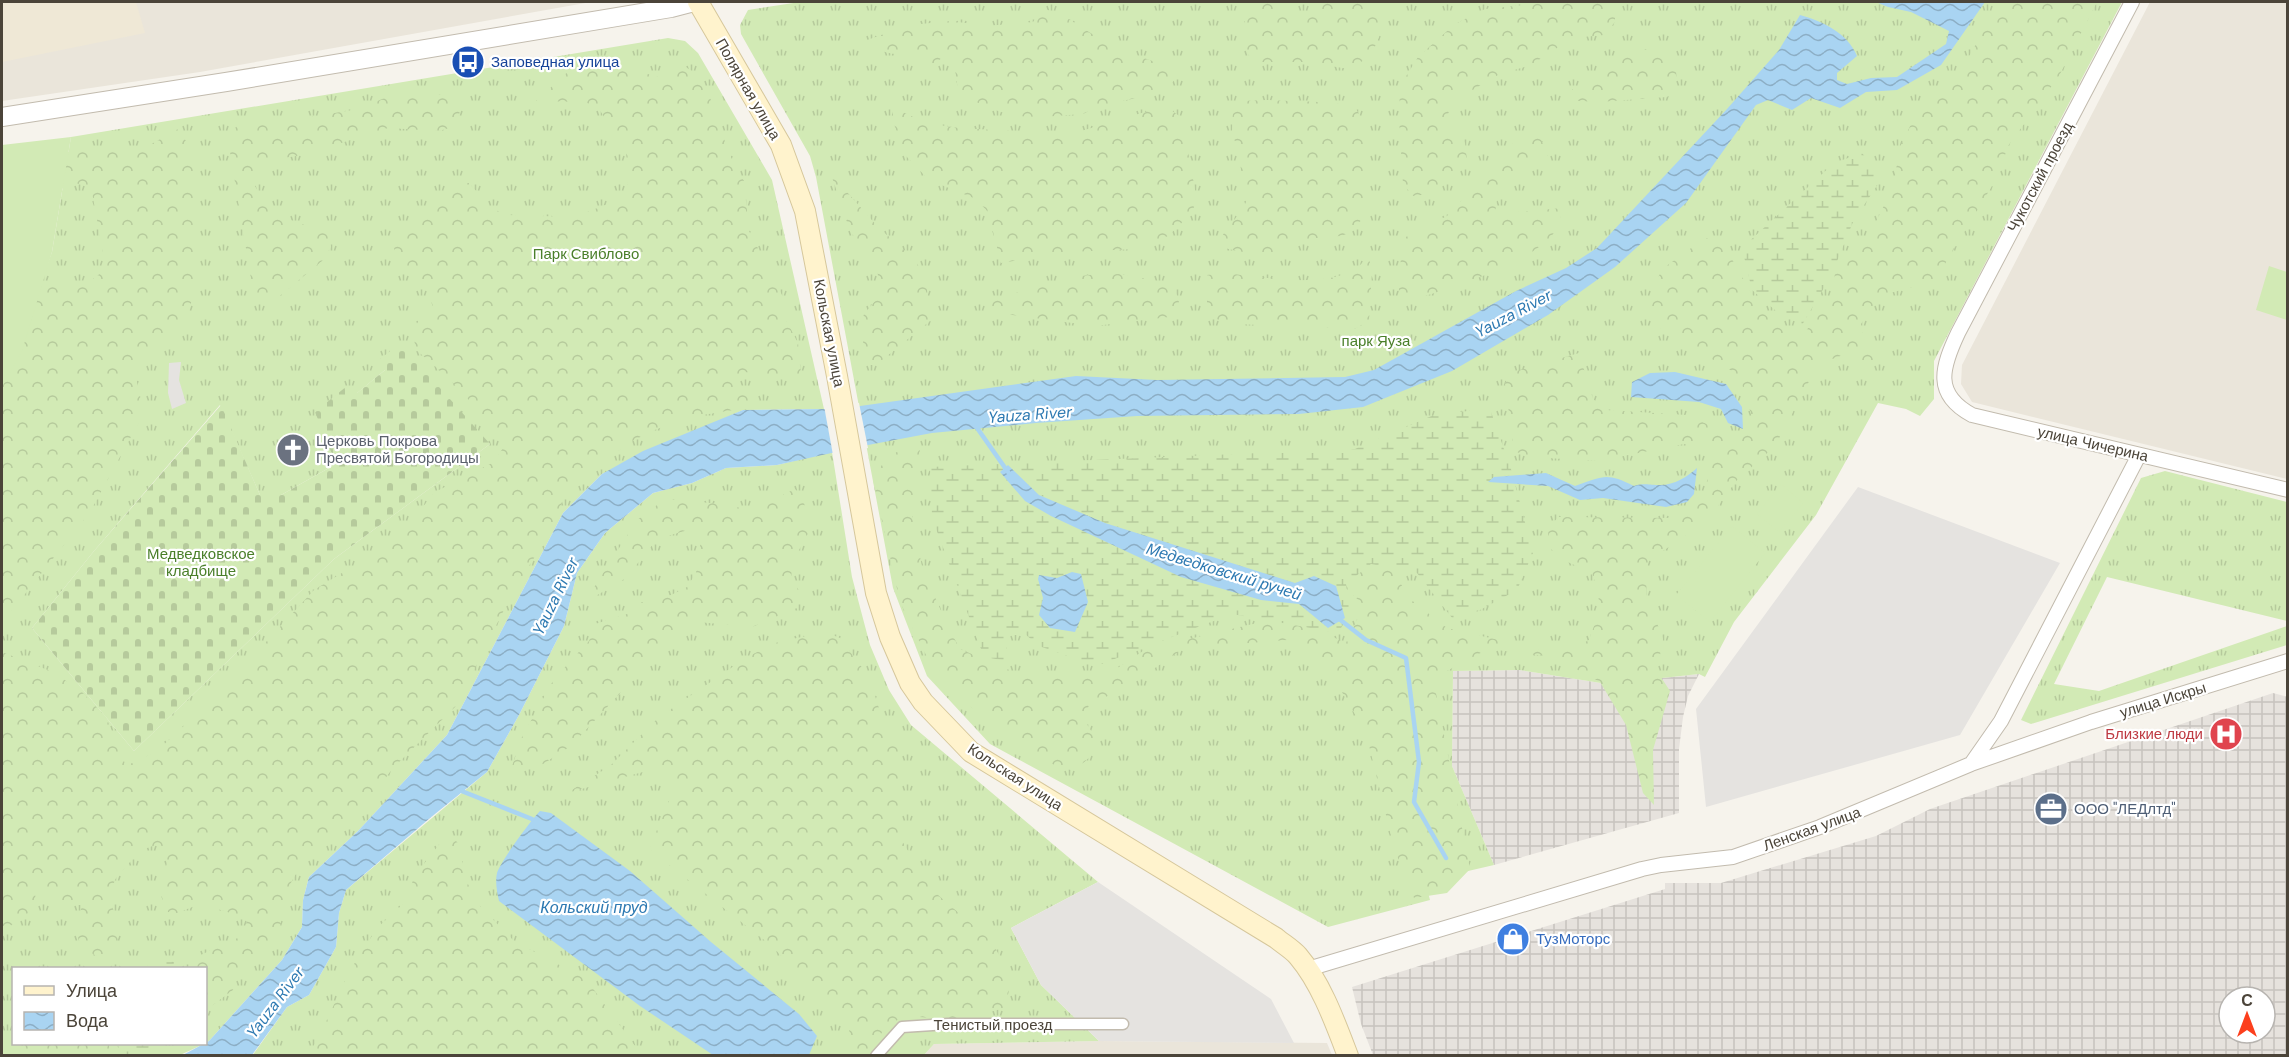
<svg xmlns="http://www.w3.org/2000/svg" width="2289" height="1057" font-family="'DM Sans',sans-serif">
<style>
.residential{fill:#eae5da}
.industrial{fill:url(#industrial-grid);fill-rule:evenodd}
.education{fill:#efe8d6}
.grass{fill:url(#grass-tufts);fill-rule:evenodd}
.forest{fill:url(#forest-crowns)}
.wetland{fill:url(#wetland-marsh);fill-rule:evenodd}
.cemetery{fill:url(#cemetery-stones)}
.garden{fill:#d2eab5}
.parking{fill:#e5e3e0}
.water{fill:url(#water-waves)}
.pier{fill:#f6f3ec}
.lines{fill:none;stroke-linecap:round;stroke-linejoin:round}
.stream{stroke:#a9d4f2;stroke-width:4.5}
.pedestrian-casing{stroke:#c2bbae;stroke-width:13}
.minor-casing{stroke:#c2bbae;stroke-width:16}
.tertiary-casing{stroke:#c2bbae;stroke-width:20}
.secondary-casing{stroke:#d6c79b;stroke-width:22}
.pedestrian{stroke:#fff;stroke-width:10}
.minor{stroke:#fff;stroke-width:14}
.tertiary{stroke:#fff;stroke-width:18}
.secondary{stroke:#fff3cd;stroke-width:20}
.labels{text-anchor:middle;stroke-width:4.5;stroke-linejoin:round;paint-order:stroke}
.transit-label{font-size:15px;fill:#164399;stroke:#fff;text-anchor:start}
.street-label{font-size:15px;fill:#4b4439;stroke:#fff}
.park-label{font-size:15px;fill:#4a7f2a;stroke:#fff}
.worship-label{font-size:15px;fill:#5b616d;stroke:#fff;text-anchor:start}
.health-label{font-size:15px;fill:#be3a42;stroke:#fff;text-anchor:end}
.service-label{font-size:15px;fill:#4e5e75;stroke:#fff;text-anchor:start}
.shop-label{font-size:15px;fill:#366cbe;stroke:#fff;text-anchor:start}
.water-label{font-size:16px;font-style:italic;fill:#2e7ab2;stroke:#fff}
</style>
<defs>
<pattern id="industrial-grid" width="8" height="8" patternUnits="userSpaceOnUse" patternTransform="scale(1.5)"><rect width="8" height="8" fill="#e6e2dd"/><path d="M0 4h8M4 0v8" fill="none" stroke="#c7c3be"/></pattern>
<pattern id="grass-tufts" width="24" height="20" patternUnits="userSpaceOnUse" patternTransform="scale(1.5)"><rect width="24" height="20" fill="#d2eab5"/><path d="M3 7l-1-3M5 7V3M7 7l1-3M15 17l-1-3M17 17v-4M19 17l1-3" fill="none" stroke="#b6ca9c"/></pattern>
<pattern id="forest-crowns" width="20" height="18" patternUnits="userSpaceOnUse" patternTransform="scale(1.5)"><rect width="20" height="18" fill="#d2eab5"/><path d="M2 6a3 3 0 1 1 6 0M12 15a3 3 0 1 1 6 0" fill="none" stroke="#b6ca9c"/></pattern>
<pattern id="wetland-marsh" width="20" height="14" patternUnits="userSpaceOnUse" patternTransform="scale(1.5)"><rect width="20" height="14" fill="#d2eab5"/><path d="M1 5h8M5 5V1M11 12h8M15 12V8" fill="none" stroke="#b6ca9c"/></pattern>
<pattern id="cemetery-stones" width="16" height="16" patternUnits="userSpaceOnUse" patternTransform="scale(1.5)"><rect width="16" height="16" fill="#d2eab5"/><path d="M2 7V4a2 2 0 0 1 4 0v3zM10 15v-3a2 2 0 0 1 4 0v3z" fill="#b6ca9c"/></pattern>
<pattern id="water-waves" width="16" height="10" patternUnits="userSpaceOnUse" patternTransform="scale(1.5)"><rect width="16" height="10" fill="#a9d4f2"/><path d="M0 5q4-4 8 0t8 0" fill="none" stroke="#8caec5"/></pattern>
</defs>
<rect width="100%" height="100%" fill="#f6f3ec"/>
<!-- residential -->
<path class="residential" d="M2,2H591L200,72L2,101Z
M2150,2H2287V479L1972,402L1961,384L1962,365Z
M1099,1041L1327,1043L1332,1055L923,1056L934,1044Z"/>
<!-- industrial -->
<path class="industrial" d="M1519,670L1607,684L1699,674L1688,696L1683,717L1679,749V813L1494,865L1452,766L1453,671Z
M2273,693L2288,697L2287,1055H1373L1361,1024L1352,987L1665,889V883H1721L1876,836L1930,809ZM2229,997H2265V1033H2229Z"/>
<!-- education -->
<path class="education" d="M2,2H136L145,33L2,62Z"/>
<!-- grass -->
<path class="grass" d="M800,2H2122L1934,361V399L1920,416L1906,409L1878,403L1816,515L1734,622L1705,677L1699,674L1607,684L1519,670L1453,671L1452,766L1494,865L1425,881L1430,900L1328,927L990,744L927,676L893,588L816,177L810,156L741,34L740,25L748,10Z
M668,38L685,41L698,53L772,180L824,409L743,410L602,474L563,513L447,735L358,831L309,877L303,900L302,927L282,960L209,1041L206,1043V968H14V1044H204L180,1055L2,1056V387L52,252L71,137ZM385,370L490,444L334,559L134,751L32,628L94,551L220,405L260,495H281L336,464L347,387L356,394Z
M832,452L852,577L870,645L889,690L911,725L1098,882L1011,928L1041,985L1099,1041L934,1044L923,1056H252L287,1007L309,995L336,947L339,913L346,890L487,772L519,715L564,626L577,573L605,533L653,493L692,483L726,468L777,465Z
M2165,471L2287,502V621L2107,577L2054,684L2099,691L2287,626V645L2031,724L2021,720L2141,478Z"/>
<!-- forest -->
<path class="forest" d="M1252,2H1291V13L1295,20L1302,21L1320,2H1381L1384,25L1371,56L1349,69L1305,62H1253C1238,40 1242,25 1252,2Z
M1552,2H1615V22L1604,35L1572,38L1531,65L1498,75L1454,101L1447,116L1465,143L1467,160L1429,194L1413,196L1403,184L1399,119L1400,86L1418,57L1455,24L1485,9Z
M2012,2H2096V4L2059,76L2008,146L1998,176L1946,262L1942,279L1879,296L1861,324L1863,339L1875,351L1872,373L1843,355L1827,361L1814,372L1775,446L1737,480L1706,522L1648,561L1646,594L1663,639L1657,671L1670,691L1653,750L1654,805L1643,793L1626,725L1600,682L1554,657L1488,649L1443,673L1435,688L1470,869L1447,893L1414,898L1394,848L1366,733L1329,670L1303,648L1287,640L1184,648L1123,690L1090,703L1083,719C1102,742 1098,757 1071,770L1040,760L1010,743L1002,728L973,709L927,657L900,602L873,480L886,458L915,442L920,449L911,509L922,567L948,627L960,649L1021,675L1104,677L1146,649L1274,619L1307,625L1346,643L1364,605L1324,569L1384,556L1410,599L1447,628L1542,650L1574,648L1589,640C1600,610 1603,604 1592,573L1561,559L1549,547L1548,530L1558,517L1676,518L1692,512L1702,498L1716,450L1684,444L1598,461L1530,457L1514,451L1505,383L1516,371L1579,353L1593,399L1606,410L1687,415L1731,435L1747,434L1752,417L1742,384L1732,371L1660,328L1651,314L1655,281L1665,267L1705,238L1721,240L1762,312L1786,333L1802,336L1832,297L1836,265L1851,257L1872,230L1894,185L1899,149L1914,118L1953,85L1986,26Z
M1043,8L1067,18L1111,46L1166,66L1175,79L1165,92L1098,106L1083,114L1041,117L1015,116L998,111L964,97L958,90L953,56L945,54L934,66L929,58C908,55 880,56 864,41L910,25L951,21L987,26L1033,22Z
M1628,50H1652L1675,58C1676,73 1680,88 1667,97L1599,102L1561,100L1574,88L1604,74Z
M595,62H616L656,77L672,74V66L679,62L701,78L719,118L727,150L744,181L749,231L782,295V312L798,343L801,376L799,384L760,373L743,372L737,378L750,401L745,408L697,416L657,429L630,442L586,475L563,499L552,530L516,586L455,707L393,768L363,808L348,814L309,850L287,890L278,938L235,982L233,990L206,1010V968H188L194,958L242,936L248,918L200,904L177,913L168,912L161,896L167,862L161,845C148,845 139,852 130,862C126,867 118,874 115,880C105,902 122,927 117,949L102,958C72,946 75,933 82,905H67L34,885L36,902L32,910L13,925L2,926V652L53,672L81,691L106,717L126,766L157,751L220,692L235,682L255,654L314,590L373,554L412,520L435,492L494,462L503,448C486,413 446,374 416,350C411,327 416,321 433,307C424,281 423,271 395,262L394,245L420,221L452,183H469L491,208L507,215L574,217L621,199L628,184L626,150L599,109L585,102L536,101L573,67Z
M404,90L452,96L460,111L456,126L439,131L388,128L307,154L257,163L250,178L267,206L296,223L328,230L331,247L322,261L270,304L254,297L229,146L234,129L246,117L294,120L358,109Z
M1267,100C1284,101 1340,101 1353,107C1370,115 1368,195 1364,213C1362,219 1357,228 1352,231C1341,239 1324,236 1312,239C1301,242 1292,248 1282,251C1262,258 1239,251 1219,247C1221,229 1239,219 1246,202L1238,150L1232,133L1233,104L1240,101Z
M1165,106L1178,115L1184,130L1196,195L1193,212L1168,236L1137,249L1068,252L1001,263L988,212L976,199L929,180L905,155L894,124L892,107L926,123L959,128L1071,134Z
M178,129L196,156L197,278L189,311L180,326L139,357L135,373L142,405L139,422L90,512L6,618L2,613V373L30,290L93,279L106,269L91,187L75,183L59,190L67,152L148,146Z
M1539,135L1548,155L1509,186L1497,198L1495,214L1562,208C1561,214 1561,222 1558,227C1537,265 1439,291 1398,305L1402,239L1447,216L1519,137Z
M831,174L878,227L915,260L923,274L927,289L930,321L876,365H868L864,357L862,322L864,314L875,301L878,275L875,266L850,231Z
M1368,255L1372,271L1369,321L1354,329L1235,324L1219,321L1207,309V275L1223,273C1261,276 1346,295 1368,255Z
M1121,274L1172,284L1179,300L1177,316L1095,326L998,313L987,300L1087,275Z
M795,489L803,498L810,530L793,561L791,578L800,592L797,608L752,627L687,621L571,746L543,764L511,769L522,737L554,679L589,641L595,624L627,614L639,603L671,595L687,587L696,573L701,540L688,530L657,539L626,578L584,603L637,520L665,499L733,505L748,512Z
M825,632L840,638L869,677L884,724L902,752L898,834L930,888L991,941L1012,977L1005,1008L957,1020L907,1016L888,1024L866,1055H840L850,1035L847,1019L832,1011L773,947L649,849L675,787L666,773L650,770L567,793L610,766L658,718L747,657L778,642Z
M448,833L460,845L464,877L480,906L514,941L586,979L635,1046L644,1055H308L319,1037L349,972L377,928L402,905L416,874Z
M26,1044H109V1055H18Z"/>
<!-- wetland -->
<path class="wetland" d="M1862,153L1882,178L1853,222L1831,276L1802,325L1776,311L1752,290L1742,248L1834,163Z
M1490,409L1513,475L1494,477L1489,482L1515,484L1533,553L1517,590L1456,623L1417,573L1371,564L1346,584L1350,613L1338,633L1232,614L1096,666L1039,646L1025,634L1005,636L1008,661L984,657L932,518L930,467L1355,449L1436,414ZM1008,465L1039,495L1105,523L1296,584L1314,576L1328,628L1299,604L1261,600L1025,501L1001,472ZM1072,572L1039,615C1044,593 1050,582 1072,572Z
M157,961L174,962L173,968H142Z
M117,1044H150L146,1056L120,1055Z"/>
<!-- cemetery -->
<path class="cemetery" d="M400,343L490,444L334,559L134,751L32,628L94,551L221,405L260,495H281L336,464L315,412L347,386L357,393L385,370L379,360Z"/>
<!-- garden -->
<path class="garden" d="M71,137L52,252L22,351L2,387V145Z
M2269,266L2287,272V320L2256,310Z
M1781,484L1803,503L1779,532L1757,514Z
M1732,526L1765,553L1710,622L1676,595Z"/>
<!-- parking -->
<path class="parking" d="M181,362L179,380L186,403L172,409L168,393L169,363Z
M1858,487L2060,563L1960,735L1706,807L1696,709Z
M1098,882L1271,999L1294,1043L1099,1041L1041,985L1011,928Z"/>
<!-- water -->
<path class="water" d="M1876,2H1985L1941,65L1897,90L1866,92L1840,108L1811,98L1792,110L1768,100L1756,105L1686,203L1615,267L1548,315L1452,371L1363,407L1299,414L1137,416L1036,423L932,433L868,445L777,465L726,468L692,483L653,493L605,533L577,573L564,626L519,715L487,772L430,818L346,890L339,913L336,947L309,995L287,1007L252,1055L181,1056L209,1041L282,960L302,927L303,900L309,877L358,831L447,735L563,513L602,474L643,451L743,410L824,409L860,406L1076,376L1157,380L1345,377L1374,370L1516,291L1566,268L1597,248L1727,109L1779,50L1800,15C1822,21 1848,33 1857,56L1837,73V80L1847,84L1871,78L1897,77L1946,44L1949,31L1911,12L1888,7Z
M1675,372L1726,384L1742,407L1743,429L1728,423L1721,409L1699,402L1631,397L1632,382L1650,373Z
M1008,465L1039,495L1105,523L1295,583L1314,576L1336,586L1345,618L1328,628L1299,604L1261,600L1181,577L1051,516L1025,501L1000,472Z
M1697,468L1694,494L1687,502L1666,507L1603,498L1580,500L1548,486L1488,482L1494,477L1546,473L1575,486C1604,476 1606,472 1634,486C1645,483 1647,485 1658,485C1673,486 1687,477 1697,468Z
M1072,572L1081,574L1088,602L1075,632L1050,628L1039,615L1043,598L1038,579L1039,575L1057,578Z
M540,811L551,813L630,871L711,942L799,1014L817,1036L809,1055H713L640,1006L499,901C497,893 495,881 497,873C500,862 532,819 540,811Z"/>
<!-- pier -->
<path class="pier" d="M859,403L868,448L833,455L824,406Z"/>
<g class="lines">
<!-- stream -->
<path class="stream" d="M975,425L1008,472
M1338,618L1366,640L1406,658L1419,762L1414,802L1446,858
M459,790L532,819"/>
<!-- pedestrian casing -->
<g class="pedestrian-casing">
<path id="pedestrian" d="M876,1056L902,1027L948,1024H1123"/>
</g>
<!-- minor casing -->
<g class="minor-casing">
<path id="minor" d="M2132,2L1958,333C1942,367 1933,394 1972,415L2288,490
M1971,764L2001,721L2139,455
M1308,969L1642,869L1661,865L1733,857L1820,827L1971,764L2091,722L2288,661"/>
</g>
<!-- tertiary casing -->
<g class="tertiary-casing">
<path id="tertiary" d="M2,117L226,82L671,8L694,2"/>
</g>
<!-- secondary casing -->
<g class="secondary-casing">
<path id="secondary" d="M698,2L781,145L805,211L837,376L876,593L890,637L910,683L923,702L971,752L1276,938C1283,944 1292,949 1298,956C1321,983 1335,1022 1348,1056"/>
</g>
<!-- pedestrian -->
<use href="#pedestrian" class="pedestrian"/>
<!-- minor -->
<use href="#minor" class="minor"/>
<!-- tertiary -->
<use href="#tertiary" class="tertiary"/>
<!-- secondary -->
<use href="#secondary" class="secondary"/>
</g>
<!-- icons -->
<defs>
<g id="bus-disc" transform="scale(1.725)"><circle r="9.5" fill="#1a4fb4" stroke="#fff"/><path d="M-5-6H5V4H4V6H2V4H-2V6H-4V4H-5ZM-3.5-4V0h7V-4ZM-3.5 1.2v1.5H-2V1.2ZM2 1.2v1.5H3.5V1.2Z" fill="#fff"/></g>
<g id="church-disc" transform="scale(1.725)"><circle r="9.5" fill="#6b7280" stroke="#fff"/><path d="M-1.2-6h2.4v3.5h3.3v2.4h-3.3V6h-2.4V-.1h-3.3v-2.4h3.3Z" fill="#fff"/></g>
<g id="hospital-disc" transform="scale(1.725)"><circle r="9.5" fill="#e0444e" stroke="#fff"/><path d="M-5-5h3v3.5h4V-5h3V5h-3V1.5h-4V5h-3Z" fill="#fff"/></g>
<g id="office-disc" transform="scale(1.725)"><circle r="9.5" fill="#5c6f8a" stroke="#fff"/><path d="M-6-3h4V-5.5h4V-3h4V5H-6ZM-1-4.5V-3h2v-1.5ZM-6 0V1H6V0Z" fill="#fff"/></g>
<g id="shop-disc" transform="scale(1.725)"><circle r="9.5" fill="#3f7fe0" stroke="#fff"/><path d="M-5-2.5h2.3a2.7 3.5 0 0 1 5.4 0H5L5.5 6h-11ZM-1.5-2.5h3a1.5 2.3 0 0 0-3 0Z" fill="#fff"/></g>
</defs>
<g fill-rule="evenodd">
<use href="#bus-disc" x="468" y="62"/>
<use href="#church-disc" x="293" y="450"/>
<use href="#hospital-disc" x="2226" y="734"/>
<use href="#office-disc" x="2051" y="809"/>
<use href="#shop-disc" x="1513" y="939"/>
</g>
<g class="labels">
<!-- transit labels -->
<g class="transit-label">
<text x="491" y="67">Заповедная улица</text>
</g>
<!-- street labels -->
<g class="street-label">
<text transform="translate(748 89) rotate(60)" y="5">Полярная улица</text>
<text transform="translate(2040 177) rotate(-62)" y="5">Чукотский проезд</text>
<text transform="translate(829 333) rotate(79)" y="5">Кольская улица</text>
<text transform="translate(2093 444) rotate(13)" y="5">улица Чичерина</text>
<text transform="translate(2163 700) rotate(-17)" y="5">улица Искры</text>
<text transform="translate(1015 777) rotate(33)" y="5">Кольская улица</text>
<text transform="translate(1812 829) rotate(-20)" y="5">Ленская улица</text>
<text x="993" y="1030">Тенистый проезд</text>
</g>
<!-- park labels -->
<g class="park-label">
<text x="586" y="259">Парк Свиблово</text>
<text x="1376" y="346">парк Яуза</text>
<text x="201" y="559">Медведковское<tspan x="201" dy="17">кладбище</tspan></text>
</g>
<!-- worship labels -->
<g class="worship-label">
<text x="316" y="446">Церковь Покрова<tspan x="316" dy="17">Пресвятой Богородицы</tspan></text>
</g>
<!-- health labels -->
<g class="health-label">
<text x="2203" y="739">Близкие люди</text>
</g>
<!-- service labels -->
<g class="service-label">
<text x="2074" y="814">ООО "ЛЕДлтд"</text>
</g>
<!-- shop labels -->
<g class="shop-label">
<text x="1536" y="944">ТузМоторс</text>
</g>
<!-- water labels -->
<g class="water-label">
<text transform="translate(1513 313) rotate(-28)" y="6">Yauza River</text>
<text transform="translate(1030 414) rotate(-4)" y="6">Yauza River</text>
<text transform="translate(1224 571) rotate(17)" y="6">Медведковский ручей</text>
<text transform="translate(555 596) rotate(-64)" y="6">Yauza River</text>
<text x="594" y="913">Кольский пруд</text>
<text transform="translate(275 1002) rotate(-53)" y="6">Yauza River</text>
</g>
</g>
<!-- border -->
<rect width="2289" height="1057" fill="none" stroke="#4b4439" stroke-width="6"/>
<!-- legend -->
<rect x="12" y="967" width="195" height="78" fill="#ffffff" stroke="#b7b4b0" stroke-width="1.5"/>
<rect x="24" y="986" width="30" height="9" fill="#fff3cd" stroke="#b7b4b0" stroke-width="1.5"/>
<text x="66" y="997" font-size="18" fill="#4b4439">Улица</text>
<rect x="24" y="1012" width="30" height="18" fill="url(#water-waves)" stroke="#b7b4b0" stroke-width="1.5"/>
<text x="66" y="1027" font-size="18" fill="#4b4439">Вода</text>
<!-- north arrow -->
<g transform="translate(2247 1015)"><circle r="28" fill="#ffffff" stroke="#b7b4b0" stroke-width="1.5"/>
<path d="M0-4.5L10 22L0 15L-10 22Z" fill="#fc3f1d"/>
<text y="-9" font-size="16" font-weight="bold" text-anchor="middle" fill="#4b4439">С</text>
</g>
</svg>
